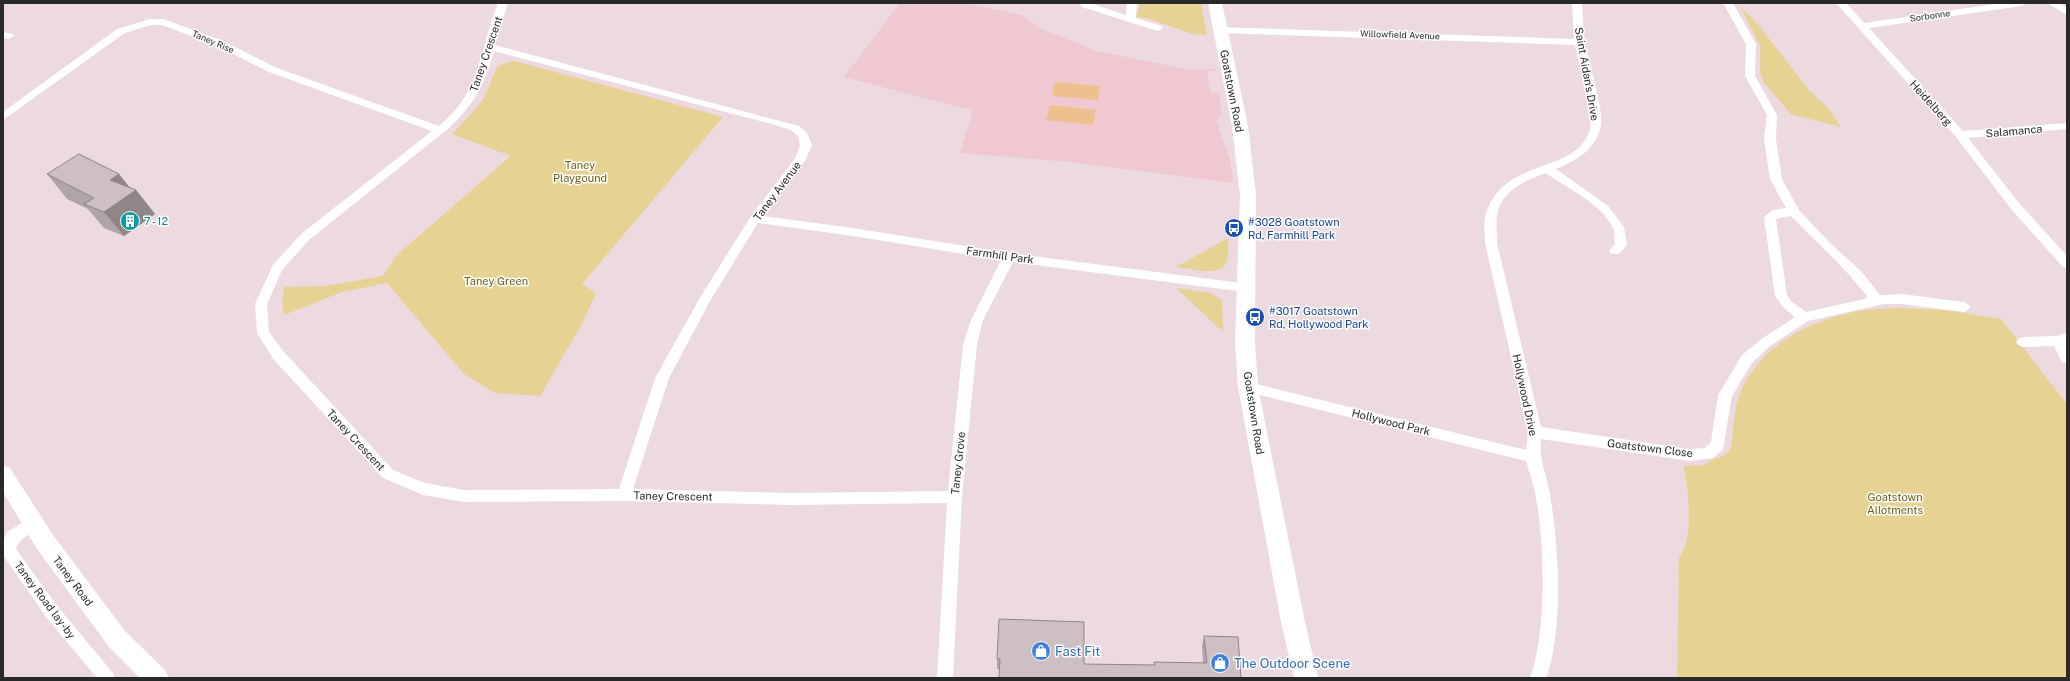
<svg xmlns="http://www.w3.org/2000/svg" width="2070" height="681" font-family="'Public Sans',sans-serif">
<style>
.education{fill:#efc8d1}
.green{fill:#e6d293}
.pitch{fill:#eec08e}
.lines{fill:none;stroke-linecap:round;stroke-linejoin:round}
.street{fill:#fff;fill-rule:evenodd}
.secondary{fill:#fff;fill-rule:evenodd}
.wall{fill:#b1a4a8}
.shaded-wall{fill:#908688}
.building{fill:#cebfc3;stroke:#908688}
.labels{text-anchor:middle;stroke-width:3;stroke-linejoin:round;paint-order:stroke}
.far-street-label{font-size:9px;fill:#292929;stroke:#fff}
.street-label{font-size:11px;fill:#292929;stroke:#fff}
.park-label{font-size:11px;fill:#696016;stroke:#fff}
.culture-label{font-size:11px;fill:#0d838f;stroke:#fff;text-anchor:start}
.transit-label{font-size:11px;fill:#164399;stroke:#fff;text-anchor:start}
.near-shop-label{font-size:13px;fill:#366cbe;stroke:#fff;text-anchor:start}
</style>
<rect width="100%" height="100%" fill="#ecdae0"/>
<path class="education" d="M900 3H964L1022 15 1039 28 1097 51 1190 70 1216 69 1213 71H1207L1210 92 1219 94 1222 115 1216 120 1230 160 1233 183 1070 162 960 153 972 114 971 110 844 77Z"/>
<g class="green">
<path d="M1141 3H1201L1207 35 1193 34 1146 18H1137L1136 16Z"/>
<path d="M1740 6 1760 27 1808 89 1828 108 1841 127 1790 114 1789 112 1764 83 1760 72V46Z"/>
<path d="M514 61 723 117 582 284 596 293 582 324 540 396 495 393 464 374 387 283 342 292 284 315 282 303 284 287 325 286 383 276 397 255 511 156 452 134 472 113 484 98 497 67 505 63Z"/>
<path d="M1228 238C1228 245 1229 253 1227 260 1223 279 1190 268 1176 267Z"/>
<path d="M1176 288 1211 293 1222 300 1223 332Z"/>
<path d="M1900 308 1946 310 2001 319 2067 404V678H1677L1679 558C1681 554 1684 549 1686 544 1691 526 1689 484 1683 466L1705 465C1712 456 1726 460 1731 447 1733 442 1732 434 1733 429 1734 418 1736 403 1740 393 1758 350 1802 324 1846 314 1863 309 1882 309 1900 308Z"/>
</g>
<g class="pitch">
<path d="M1055 82 1100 86 1098 100 1052 96Z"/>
<path d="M1050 105 1096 110 1093 125 1046 120Z"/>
</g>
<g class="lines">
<g class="street">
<path d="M498 3H508L495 45 799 126 807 133 812 145 805 161 763 216 853 228 1009 253 1249 284 1251 287 1249 290 1245 292 1013 262 983 320 977 345 962 497 953 678H937L947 503 792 505 624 501 464 502 423 495 383 478 274 360 257 333 255 304 273 265 301 234 432 131 269 72 213 44 162 25H151L125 33 3 120V112L117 29 150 19H163L221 40 277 68 439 126C482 91 479 50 498 3ZM494 51 775 125 791 130 798 136 800 145 796 157 751 216 701 296 655 378 619 489 464 490 425 483 393 470 284 352 269 332 267 304 282 270 309 240 449 128C474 104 485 85 494 51ZM758 223 853 236 1001 260 971 320 963 345 948 491 792 493 633 489 669 378 710 301Z"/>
<path d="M1077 3H1090L1126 15 1127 3H1137L1136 18 1162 26 1163 28 1158 31 1154 30 1085 8Z"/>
<path d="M1572 3H1582C1583 16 1583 30 1585 43 1588 62 1606 112 1600 130 1593 151 1576 161 1556 169L1608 206 1624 227 1627 245 1619 254H1611L1609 251 1615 244C1614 239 1615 233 1613 228 1601 203 1568 189 1546 173 1526 180 1501 191 1497 215 1496 224 1497 234 1497 243L1541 427 1690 449 1705 448 1711 442 1718 395 1742 355 1760 340 1795 317 1784 308 1775 296 1764 217 1773 210 1786 208 1770 179 1764 139 1767 115 1745 76 1746 44 1723 3H1733L1756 44 1755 76 1777 115 1776 139 1782 179 1799 210 1832 245 1861 271 1880 295 1902 294 1964 302 1968 304 1970 307 1968 310 1964 312 1902 304H1884L1808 321 1770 346 1752 363 1732 396 1723 449 1713 458 1690 461 1541 439C1539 463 1547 473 1550 495 1559 547 1564 629 1546 678H1530C1547 632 1545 542 1535 493 1533 482 1529 472 1526 461L1248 392 1243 391 1241 387 1243 383 1248 382 1526 450 1528 432 1485 243C1485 234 1483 221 1486 213 1505 156 1577 175 1590 129 1594 111 1579 64 1575 45L1220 33 1215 30 1220 27 1574 39ZM1791 216C1817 243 1846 268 1868 298L1806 312 1792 302 1787 295 1776 219Z"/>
<path d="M1836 3H1846L1864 23 2002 3H2027L2022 6 1869 28 1963 131 2067 123V129L1968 138 2019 203 2067 256V268L2063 267 2011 209 1956 137Z"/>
<path d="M2047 3H2059L2067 8V15Z"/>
<path d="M3 32 13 34 14 36 9 39 3 38Z"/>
<path d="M2065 333 2067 334V363L2062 362 2054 346 2023 347 2018 345 2016 342 2018 339 2023 337 2057 336Z"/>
<path d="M32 517 37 519 39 523C34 535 20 536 16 549L58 607 113 673 115 678H97L46 617 3 555V542L7 532Z"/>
</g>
<g class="secondary">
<path d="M1208 3H1222L1248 126 1256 195 1255 341 1258 387 1305 622 1318 678H1294L1281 622 1238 387 1235 341 1240 195 1232 126Z"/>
<path d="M3 465 10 468 53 535 125 631 165 670 169 678H140L109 647 37 549 3 492Z"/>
</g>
</g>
<g class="wall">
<path d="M47 174H119L130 188 136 190 155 214 124 236 104 228 88 209 67 199Z"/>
<path d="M1204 636 1241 678 997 669V659L1084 664 1154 665V662L1203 663 1202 646Z"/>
</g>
<path class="shaded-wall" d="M119 174 133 192 136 190 155 214 124 236 104 212 110 180Z"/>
<g class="building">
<path d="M79 154 119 174 110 180 136 190 104 212 84 204 94 198 47 174Z"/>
<path d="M999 619 1084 622V664L1155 665 1154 662 1207 663 1204 636 1238 637 1241 678H999L1000 659H997Z"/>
</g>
<defs>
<g id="building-disc" transform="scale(1)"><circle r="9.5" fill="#0f9aa8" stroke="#fff"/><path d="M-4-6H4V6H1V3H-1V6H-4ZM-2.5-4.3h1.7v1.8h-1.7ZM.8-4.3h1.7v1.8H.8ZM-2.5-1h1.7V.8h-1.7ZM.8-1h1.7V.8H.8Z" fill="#fff"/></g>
<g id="bus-disc" transform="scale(1)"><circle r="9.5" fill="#1a4fb4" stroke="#fff"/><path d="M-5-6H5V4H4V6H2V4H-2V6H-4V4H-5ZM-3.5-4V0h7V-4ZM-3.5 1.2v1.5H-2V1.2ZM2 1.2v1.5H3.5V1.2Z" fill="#fff"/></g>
<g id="shop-disc" transform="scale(1)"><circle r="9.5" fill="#3f7fe0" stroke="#fff"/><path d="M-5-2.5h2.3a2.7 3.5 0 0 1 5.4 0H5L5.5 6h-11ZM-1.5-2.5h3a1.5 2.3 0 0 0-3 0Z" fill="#fff"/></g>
</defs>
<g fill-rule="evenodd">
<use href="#building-disc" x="130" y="221"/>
<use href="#bus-disc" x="1234" y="228"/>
<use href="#bus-disc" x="1255" y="317"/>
<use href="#shop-disc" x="1041" y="651"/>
<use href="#shop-disc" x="1220" y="663"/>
</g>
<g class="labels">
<g class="far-street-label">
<text transform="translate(1930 16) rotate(-8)" y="3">Sorbonne</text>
<text transform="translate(1400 35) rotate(2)" y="3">Willowfield Avenue</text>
<text transform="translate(213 42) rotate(23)" y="3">Taney Rise</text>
</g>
<g class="street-label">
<text transform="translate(486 54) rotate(-71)" y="4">Taney Crescent</text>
<text transform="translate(1587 74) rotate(80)" y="4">Saint Aidan's Drive</text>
<text transform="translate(1232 91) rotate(79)" y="4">Goatstown Road</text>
<text transform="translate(1931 103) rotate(48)" y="4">Heidelberg</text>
<text transform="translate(2014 131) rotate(-5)" y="4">Salamanca</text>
<text transform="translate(777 191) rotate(-53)" y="4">Taney Avenue</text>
<text transform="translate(1000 255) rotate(8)" y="4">Farmhill Park</text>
<text transform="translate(1525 395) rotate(78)" y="4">Hollywood Drive</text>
<text transform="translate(1254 413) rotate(81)" y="4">Goatstown Road</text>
<text transform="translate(1391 422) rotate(14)" y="4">Hollywood Park</text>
<text transform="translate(356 440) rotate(47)" y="4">Taney Crescent</text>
<text transform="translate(1650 448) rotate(7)" y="4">Goatstown Close</text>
<text transform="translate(958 463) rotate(-84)" y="4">Taney Grove</text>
<text transform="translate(673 496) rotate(1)" y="4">Taney Crescent</text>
<text transform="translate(73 581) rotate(53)" y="4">Taney Road</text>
<text transform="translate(45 600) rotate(53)" y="4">Taney Road lay-by</text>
</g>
<g class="park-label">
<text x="580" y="169">Taney<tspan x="580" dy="13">Playgound</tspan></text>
<text x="496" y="285">Taney Green</text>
<text x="1895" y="501">Goatstown<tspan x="1895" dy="13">Allotments</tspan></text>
</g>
<g class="culture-label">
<text x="144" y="225">7 - 12</text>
</g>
<g class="transit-label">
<text x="1248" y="226">#3028 Goatstown<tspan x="1248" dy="13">Rd, Farmhill Park</tspan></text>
<text x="1269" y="315">#3017 Goatstown<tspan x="1269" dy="13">Rd, Hollywood Park</tspan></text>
</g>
<g class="near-shop-label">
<text x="1055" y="656">Fast Fit</text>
<text x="1234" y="668">The Outdoor Scene</text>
</g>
</g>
<rect width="2070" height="681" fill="none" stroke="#292929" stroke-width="8"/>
</svg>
